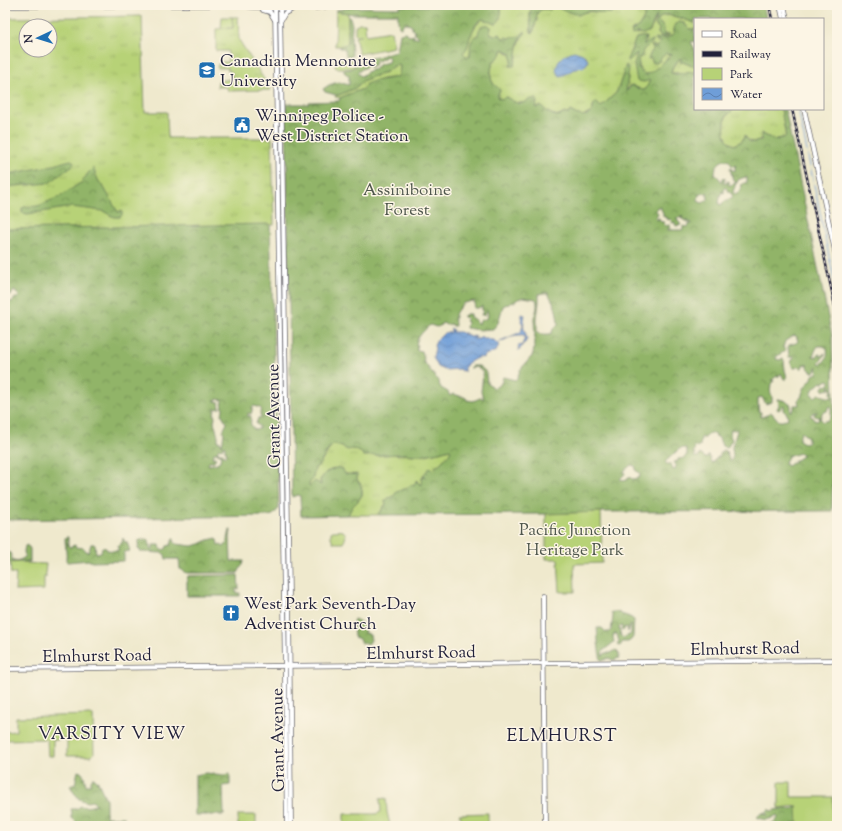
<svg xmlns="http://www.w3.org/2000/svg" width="842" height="831" font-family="'Sorts Mill Goudy',serif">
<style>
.grass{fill:url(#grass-tufts);stroke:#6c7a59;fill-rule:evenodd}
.forest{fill:url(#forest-crowns);stroke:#5a6b52;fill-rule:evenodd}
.green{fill:#b7d277;stroke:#6c7a59}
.water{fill:url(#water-waves);stroke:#48608a}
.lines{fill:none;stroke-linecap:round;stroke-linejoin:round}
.stream{stroke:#6f9ed8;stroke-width:1}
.secondary-casing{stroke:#6a686e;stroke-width:5.5}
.secondary{stroke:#fff;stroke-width:4}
.rail-casing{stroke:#22223b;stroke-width:2.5}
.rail{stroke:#fcf5e5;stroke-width:1;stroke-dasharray:3;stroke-linecap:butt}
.labels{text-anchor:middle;stroke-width:3;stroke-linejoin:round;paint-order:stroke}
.poi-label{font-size:17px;fill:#22223b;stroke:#fcf5e5;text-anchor:start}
.park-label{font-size:17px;fill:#4f574d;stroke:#fcf5e5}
.street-label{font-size:17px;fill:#22223b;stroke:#fcf5e5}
.neighbourhood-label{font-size:18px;letter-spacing:1px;fill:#22223b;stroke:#fcf5e5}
</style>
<defs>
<pattern id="grass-tufts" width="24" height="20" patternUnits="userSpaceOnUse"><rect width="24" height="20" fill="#b7d277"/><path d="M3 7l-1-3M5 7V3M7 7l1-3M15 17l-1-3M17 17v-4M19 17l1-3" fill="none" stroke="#9db468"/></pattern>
<pattern id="forest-crowns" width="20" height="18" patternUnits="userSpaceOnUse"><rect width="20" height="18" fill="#91b468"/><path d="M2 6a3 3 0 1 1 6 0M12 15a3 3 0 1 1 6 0" fill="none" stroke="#769257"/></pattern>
<pattern id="water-waves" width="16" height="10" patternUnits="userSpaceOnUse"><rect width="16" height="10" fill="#6f9ed8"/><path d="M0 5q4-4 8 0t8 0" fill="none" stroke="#5b80b0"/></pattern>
</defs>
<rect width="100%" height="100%" fill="#fcf5e5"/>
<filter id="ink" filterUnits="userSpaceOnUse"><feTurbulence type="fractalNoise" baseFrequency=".025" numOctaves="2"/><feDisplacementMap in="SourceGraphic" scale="8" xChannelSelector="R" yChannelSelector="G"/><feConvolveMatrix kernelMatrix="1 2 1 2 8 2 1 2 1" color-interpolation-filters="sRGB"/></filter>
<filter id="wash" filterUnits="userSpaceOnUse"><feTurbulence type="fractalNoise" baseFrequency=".012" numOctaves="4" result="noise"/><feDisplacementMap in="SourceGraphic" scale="16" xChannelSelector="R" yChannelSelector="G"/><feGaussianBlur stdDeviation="0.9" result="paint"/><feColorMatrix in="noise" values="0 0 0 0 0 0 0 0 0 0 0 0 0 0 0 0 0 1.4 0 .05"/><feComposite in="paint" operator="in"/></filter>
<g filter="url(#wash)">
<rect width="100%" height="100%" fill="#efe9cd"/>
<g class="grass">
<path d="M501 6H531L530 15 531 32 534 29 535 23 537 20C534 11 543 7 550 10V6H557L560 9 578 15C592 8 595 14 609 13 613 13 615 12 618 11 622 10 627 10 631 11 637 11 641 10 645 15 642 22 640 27 633 29L634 34 650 31 656 16H657L655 24 659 29 658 33 660 36H666L669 34 664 35C664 29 662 25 658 21 659 18 661 15 665 15 669 14 690 21 695 23V29H689L687 26 679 22C674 24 674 29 674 34 669 39 663 37 656 39V41H660V43H659L658 47H655L653 45 652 47V51L649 59 652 58V62L655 63 661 58 666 53 668 54 671 53 672 55 669 58 666 59C663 66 653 74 644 74L640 69 638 60 644 48 648 45H643L646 39 645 37 636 38 627 60 629 61 636 54 638 50 637 81 651 79 648 85 645 90C641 91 635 86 631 85L625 92 628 79 626 65 619 86 616 93 601 107 593 106 592 111C586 117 577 117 571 111L568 114 564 113 559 116C556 115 551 114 549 113 544 111 542 108 536 109V108L537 102 515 103 506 97 501 99 497 97V96L500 90 493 83 491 79V69L493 63 496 59 501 55 503 49 508 53H511L512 58V63L514 66 517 57V50L523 33 519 37H512L508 39 502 38 500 34 496 36 490 33 491 27 478 36 470 52V57L466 56 463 53C467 42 472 26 483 19L485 20 501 14ZM586 56 588 62 583 68 580 67 577 69H574L572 70 557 69 559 62 561 58Z"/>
<path d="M336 11 348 13V41L347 44 341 46H335Z"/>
<path d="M142 16 145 112H167L168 138H272L274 225 5 230V18ZM26 26H50V50H26Z"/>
<path d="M232 17H238L239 40 271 90 228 91 227 87H217L218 81 231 79V71H228V68H218L217 66 220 62H228V51H216V29L233 28Z"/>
<path d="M681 58V62C686 62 690 67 695 65V72L671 73C671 67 677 64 679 59Z"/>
<path d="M398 65 400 66 399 75 398 77 382 79 363 89 346 95 340 98 335 97 336 95H339L355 88 364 80H366L370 77 376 76 378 74 386 72 390 68Z"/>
<path d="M733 109H781L786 137 774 140 761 133C762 145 752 143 746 138L745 136 742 141 735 145C722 141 724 127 726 116L731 112Z"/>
<path d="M332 445 340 446 346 449H356L363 453V456L400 454 416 455H424L439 452 450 449 451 450C450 452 449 454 448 456 443 462 439 462 436 471L431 470C427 474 422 479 422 485H421L418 483 417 480 415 484 411 485 403 490 398 492 394 496 385 501 386 505 383 507 381 512 379 513 380 515H348L351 507 358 501 362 495V490L360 483H359L356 477 357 475 345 474 342 468 339 469V467L326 472 320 480 321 485 315 481 310 486 309 485 310 482 313 478 315 468 320 464Z"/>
<path d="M333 531C335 531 341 530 343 531 348 534 345 540 343 543H334L333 542 331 537V532Z"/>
</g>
<g class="forest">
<path d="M400 6H501C501 12 502 26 492 23 489 22 486 20 483 19L478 22 475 26 470 37 469 42 467 48 463 53 466 56 470 57C471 48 468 47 474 37L478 36C478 30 481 24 488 25L491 27 490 33 497 36 500 34 502 38 507 37V38L508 39 512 37H519L525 31V34C516 40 519 50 516 59 516 61 515 63 514 66H510L512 61 511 53 503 49 502 51 501 55C499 57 496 59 494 61 491 66 489 78 493 83 495 86 498 87 500 90L497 96V97L501 99 506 97C515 102 520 107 530 99H537L536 108 541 106C546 110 551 116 558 116 563 115 562 113 568 114L570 111C575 115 588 119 592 111 593 109 593 106 594 104L596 102 601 107 616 93 619 86 626 65 629 69 626 92 632 85 642 90H645C648 86 648 83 650 80L644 82 637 81 634 65 637 53 628 62 627 60 636 38 641 37H646L644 45 649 41H654C649 46 641 48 642 57H639C637 63 639 71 644 74H648L658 67 659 68 661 64 665 61 666 59 669 58 672 55 671 53 669 55 666 53 660 59V61H658L657 63 652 62 651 58 648 59 651 52 652 51V45L655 47H657V46L660 43V41H656V39C663 37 669 39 674 34 674 28 674 25 679 22L685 23V25L687 26 689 29H695V30L694 31 695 32V42L692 41 691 42 695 49V65L692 66 683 62 680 63 681 60 680 58 672 68 671 73 676 74 695 72V109H733L731 112 726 116C724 127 722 141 735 145L736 144 742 141 745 135 746 138C750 143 755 143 761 140L762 135 761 133 774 140 786 137 781 109H785L832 336 835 426 834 432 832 511 601 512 546 514 380 515 378 513 381 512 383 507 386 505 385 501 388 499 389 497 390 498 394 496 397 491 398 492 402 489 403 490 411 485 415 484 416 480 418 483 422 485 421 479 424 476 425 478V476H424V474L430 467 431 468V470L434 469 436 471 435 467 439 465 443 460 447 457 451 450 450 449 439 452 424 455H416L400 454 363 456 362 453C357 452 356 447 348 450L340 446 332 445 326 453 320 464 315 468 313 478 310 482 309 485 310 486 315 481 321 485 320 480 326 472 339 467V469L342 468 345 474C349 474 353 475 357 474 357 478 357 481 360 483L362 490V495L358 501 352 507 348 515 301 516 300 496 297 495 295 496 292 497 286 104H309V102L339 101 340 98 346 95 363 89 365 87 366 84 374 81 398 77 399 75 400 66 398 65C392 66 390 69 386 72 382 74 383 72 379 74 374 76 369 79 364 80L355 88 339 95H336L325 92 323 89 329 85 338 82 349 85V76L344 72V70L351 69 354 67V59L358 62C363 58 371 58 377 57 384 55 389 52 397 51L400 33 405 32 410 36 414 35V36L412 38 419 37 415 34 414 30 412 29V26L408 24V23H404L401 28 399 27 398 21V14H353L336 11V10L354 7 400 8ZM387 56 389 58 388 62 378 65 374 70H370L361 76 357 73 362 69 366 67 367 65 369 67 374 65 376 60 378 61ZM724 160C729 160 730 161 732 166L736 165 735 167V171L732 170 731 168H730L733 181 737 183 738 180 742 178 747 177V182L742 184 740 191 735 194 733 192 736 183 730 185 728 184 730 182 727 181V183L724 184 725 178 724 177 723 178 722 182 721 181 720 179 715 174C715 168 717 163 724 160ZM725 187 733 196C730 200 724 200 721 205L719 204 720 196 722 191 723 193H724V188ZM707 192 708 193 707 197 709 198 703 203 700 202 698 200 699 194 701 195 702 193 706 194ZM657 207H661V209L663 213V216H664L665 218 667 217 668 220 671 219 672 223 675 222V224L676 226 681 225 676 218H679L681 215 680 218 681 219 683 216 682 219 687 222 688 219V223L691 222 692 224H689V226L686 227 683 226V230H667L668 228 670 229H671L669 225 665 226 664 224V222H661L659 218H658L657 221C654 219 657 216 658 213L656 211ZM543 293H548C555 304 557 311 558 324L553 329 552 333C549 335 541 334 537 333V318L539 302V294ZM523 297 536 299C538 304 537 311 534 317L535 344 533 353 532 356 520 370 517 379 515 380 503 377C502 383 500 386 493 388L492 386 487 383C487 379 486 375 486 372L479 366H471L469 368 477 367 483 372V374L481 392 484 398H480L473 401 467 400 466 398 462 396 460 397V396L453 394 450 396 448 392 441 388 437 379 424 362H422L424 359 422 351 416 350 418 345H416C417 336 424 331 430 325 435 326 435 328 440 326L441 324 443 323 446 325 451 324 453 326H455C454 312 455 314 462 304L466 302 468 303 469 301 475 302 474 308H478L482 306V310L483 311 481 315H485V313L487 311 488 315 487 318 480 321 479 324 476 323V320L470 317V314H466L465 316 464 315V317L467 318 465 321 467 322 466 328 478 330 493 329 498 323 503 306 507 304 508 305 511 302 513 303 518 299ZM795 335 796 336 798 341 796 343 790 345V344L788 347 789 357H794V359L791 361 792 366 794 368H796L798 366 800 367 801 369 802 368 803 365 807 364V367L810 370 812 371V372H814L817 367 818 370 817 373 813 375C812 381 808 382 805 387 803 390 802 394 801 398H800L798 400 799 405H794V409L791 412V405L788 403 786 401 779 399H778L779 405 777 409 779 410 780 409 782 406 784 405V410L787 414 788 418 783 421H779L772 413 770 412 767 415 761 417 760 416 761 414V412H759L758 405V398L762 397 765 403 766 404 772 402V396C769 390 770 387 774 381L772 380 778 375V377L781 373 784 379H786L787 378 785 370 784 360 783 359 780 360 776 359V357L786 350 783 348 785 341ZM818 346H823L827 348C828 355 827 361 820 364L819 363 824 356 825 353 820 357V354L817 355V357L813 356 816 349ZM828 380 830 381V383L827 386 825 385 823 388V390L824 391 826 389 827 390 830 389 829 386H831V390H833V391L831 392 832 398C828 397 822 396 819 394L815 397 811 394 814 388 821 382 823 383ZM830 405 831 407V417L827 421H824L823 422 821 419 820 418 818 420 815 421 813 417 810 416 813 412H817V413H814V415L816 417 817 416 818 418 821 417 822 413 827 411 828 408ZM731 429 734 430 736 429 737 431 732 447 733 457 730 462 726 451 722 450 719 457 716 458 712 463 711 462 709 455 707 458H705L700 454 699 457H694L695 455V453H693L695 447 697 448 700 446 701 438 702 437 704 439 709 433H711L719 438 722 446 727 448 732 440 730 435ZM801 432 808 437V442L804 443 799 440ZM685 448H686C689 455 685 459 678 459V461L674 462V463L676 465V467L675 469 673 470 671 464H667L665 462 679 449ZM800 453 802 454V456L787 466 785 465V462L789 455H794ZM631 465 635 466 636 467 635 470 640 473V475L639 478 632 479 630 477 625 481 620 479 625 474 624 471Z"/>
<path d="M531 6H550V10C541 6 535 12 537 21 534 24 535 29 533 33L531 32 530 15Z"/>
<path d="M557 6H764L766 19H695V23L671 15H664L659 18 658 21C662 25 665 29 664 35L670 34C667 37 663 36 660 36L658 33 659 29 655 24 657 16H656L650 31 643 34 638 33 632 35 631 31C640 25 640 27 645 15 641 9 629 10 621 10 617 11 613 13 609 13 603 14 599 12 593 11 588 10 583 13 578 15L560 9Z"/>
<path d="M348 16 350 17 352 25 351 39 352 55 351 57C345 58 346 53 344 48H340V46L347 44 348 41Z"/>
<path d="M71 160 74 162 73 165 49 183 5 187V171L8 174 55 165 63 162Z"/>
<path d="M93 168 99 182 102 184 116 209 119 212 121 211 122 212V215L120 217H114L103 211 72 207 28 214 22 213V208L25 207 38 206 61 196 82 182 89 172Z"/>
<path d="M270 224 279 509 276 511V512L273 515 268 516 5 520V304L13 301 15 298H18L19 297 18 294 16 293 15 291H14L11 295 8 294H5V229ZM218 399 222 400 223 409 222 415 227 423 223 431 224 433 222 446 221 442H218V436L214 422 215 417 214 415 215 409 220 408 219 402 214 401ZM254 406 260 408 262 410 260 413 261 418H258L256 424 259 426V429L255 430C249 424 251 423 251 416H249L248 417V413L251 414 252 411V407ZM224 445 225 446V451H227L225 456 223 455V453H219L218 451 217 453V454H221L220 461 215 464 208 465 209 462H213L216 458 215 457 213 458H212L213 456 214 453H216L219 448 222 449Z"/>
<path d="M230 530H231L230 538 231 561H244V562L238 573H187L180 569 179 559H166L165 555 163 553 141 552 140 550 138 549 139 540H149L150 549H153V545H160L161 550 166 549 167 546 171 545 173 538 174 539 175 543 177 544 192 546 200 544 208 540 217 538 218 545 221 544 223 547H224L227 543Z"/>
<path d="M66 537H68V545L70 547H71L74 545 76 546V547L84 548 86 552 89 551 91 544H94L95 545 96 553 101 552 102 547 106 548 107 550 118 551V545L122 543 123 538 125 542H127L130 551 124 552V561L92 562 88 560 68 562H67L66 560C67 553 65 545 65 538Z"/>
<path d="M26 545 29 547 30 549V562L20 561 5 563V549L11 554 12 559C16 562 21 560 25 557L24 551 25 546Z"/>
<path d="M238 575 239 589H236V593H240V596H187V579L188 576Z"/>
<path d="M613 612H618C623 616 629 615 634 620L633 637 631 640 628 642H622L621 645 619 646 617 645 619 642 617 634H614L613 637 614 642 603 651 602 653 603 656 605 653H611L616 650 619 654V658L613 660 608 658 604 660H601C598 650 598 639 597 628H602L606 632H609L611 630 613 617 611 613ZM621 625 622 627 621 630 623 631 625 629 623 628 627 627 628 632 630 625H631V634L623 638 621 636 619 627Z"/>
<path d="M354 619C358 620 363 624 365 628L364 633H367L370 635 371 640 368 645 362 643 360 639 354 637 353 622Z"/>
<path d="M78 771 81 772 84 776 86 785H90L92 778H94L97 782 98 781V782L106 799V817H124V826H76V822L71 817 72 813 71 809H77L80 806C84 807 93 807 96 804L92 801 87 802 79 799C78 797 77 796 75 794 73 792 72 788 70 786L75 784Z"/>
<path d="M206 773 224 775 230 774V785L223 786 224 815H195V775Z"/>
<path d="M797 807H811L814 809 834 811V826H768L777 820 778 818 777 815C770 820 765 821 757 817L760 814 765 812H766L765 815H767V811L769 809 770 811 780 809H791Z"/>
</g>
<g class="green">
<path d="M222 17H232L233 28H221Z"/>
<path d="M359 23H365L366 35 391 31 394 47 359 54 355 37 362 35H355V26Z"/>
<path d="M336 59H353L354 60V66L352 68H336L335 66 334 61Z"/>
<path d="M601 512 602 563 574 564 575 592H560L558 559H546V514Z"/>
<path d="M21 562 22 563 46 564 45 574 47 577H44V590L15 591 16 574H11L10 563Z"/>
<path d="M93 715 94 753 92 756H67V739H59L58 740H53V756H48L47 740 46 739 5 740V732L16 731V717Z"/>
<path d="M779 782H791V797H833V826H798L797 806 779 808Z"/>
<path d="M386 798 387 812 390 825 388 826H344V814H376L381 812 380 799Z"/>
<path d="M488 813V826H465L459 814Z"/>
<rect x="238" y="815" width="18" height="11"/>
</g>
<g class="water">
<path d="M574 51C580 53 587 54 588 62L583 68 580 67 577 69H574L564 75 560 76 556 71C558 59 562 55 574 51Z"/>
<path d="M522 314 525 315C524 321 522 328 526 334V337L527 338V340H525L526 342 523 344 519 351 518 346 522 345 525 337 524 335C516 334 508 338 501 342L500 341 521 332 523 324 521 321 522 317Z"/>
<path d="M450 329H453L452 332H460L464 334 465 332V335L468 334 467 335 471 336V338L473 336 476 337 473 338V339H479L481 336 482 338H487L490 340H494L497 343 499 342 498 348 496 351 489 354H487L484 357V358C477 356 471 361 466 365V366L464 367V372L463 370 461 371 460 369 445 370 438 367 433 357 435 348 434 346C436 339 441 337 445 332L446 333 451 332V330Z"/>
</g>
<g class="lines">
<path class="stream" d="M799 113 837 294"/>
</g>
</g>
<g filter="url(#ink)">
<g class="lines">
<g class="secondary-casing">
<g id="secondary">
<path d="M238 5C261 9 284 9 307 8 316 8 325 7 333 5"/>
<path d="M275 5 284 599 287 826"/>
<path d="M280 5 289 599 291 826"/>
<path d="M332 5H342"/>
<path d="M780 5 783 19"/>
<path d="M784 5 787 19"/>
<path d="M5 6 213 5"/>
<path d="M263 10 270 12 275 20"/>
<path d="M281 20 285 13 291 10"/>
<path d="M804 109 837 260"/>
<path d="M543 596 545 826"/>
<path d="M5 669 837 660"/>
</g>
</g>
<use href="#secondary" class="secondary"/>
<g class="rail-casing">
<g id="rail">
<path d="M769 5 772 19"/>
<path d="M792 109 837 315"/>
</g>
</g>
<use href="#rail" class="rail"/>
</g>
</g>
<defs>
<g id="university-square" transform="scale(0.9)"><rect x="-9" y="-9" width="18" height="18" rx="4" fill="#1f6fb2" stroke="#fcf5e5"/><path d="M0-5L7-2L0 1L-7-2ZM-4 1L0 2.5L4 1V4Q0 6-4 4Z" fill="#fff"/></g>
<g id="civic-square" transform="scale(0.9)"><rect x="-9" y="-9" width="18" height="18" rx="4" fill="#1f6fb2" stroke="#fcf5e5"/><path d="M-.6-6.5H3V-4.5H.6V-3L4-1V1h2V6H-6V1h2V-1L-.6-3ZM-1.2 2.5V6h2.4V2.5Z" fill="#fff"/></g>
<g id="church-square" transform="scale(0.9)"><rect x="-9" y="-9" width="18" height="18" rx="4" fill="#1f6fb2" stroke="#fcf5e5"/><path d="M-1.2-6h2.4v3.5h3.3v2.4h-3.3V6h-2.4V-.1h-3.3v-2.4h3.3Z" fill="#fff"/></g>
</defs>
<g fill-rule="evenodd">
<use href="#university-square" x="207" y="70"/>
<use href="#civic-square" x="242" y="125"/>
<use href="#church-square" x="231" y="613"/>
</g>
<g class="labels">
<g class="poi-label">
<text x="220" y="66">Canadian Mennonite<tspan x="220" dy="20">University</tspan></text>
<text x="255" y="121">Winnipeg Police -<tspan x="255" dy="20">West District Station</tspan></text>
<text x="244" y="609">West Park Seventh-Day<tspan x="244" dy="20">Adventist Church</tspan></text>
</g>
<g class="park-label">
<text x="407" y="195">Assiniboine<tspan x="407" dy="20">Forest</tspan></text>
<text x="575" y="535">Pacific Junction<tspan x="575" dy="20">Heritage Park</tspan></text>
</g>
<g class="street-label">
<text transform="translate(273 416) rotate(-91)" y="6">Grant Avenue</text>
<text transform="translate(745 648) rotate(-1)" y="6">Elmhurst Road</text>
<text transform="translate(421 652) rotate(-1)" y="6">Elmhurst Road</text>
<text transform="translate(97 655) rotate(-1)" y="6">Elmhurst Road</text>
<text transform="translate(277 740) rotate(-91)" y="6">Grant Avenue</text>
</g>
<g class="neighbourhood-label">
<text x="112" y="739">VARSITY VIEW</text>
<text x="562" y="741">ELMHURST</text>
</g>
</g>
<rect width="842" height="831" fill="none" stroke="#fcf5e5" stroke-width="20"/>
<rect x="694" y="18" width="130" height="92" fill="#fcf5e5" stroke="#a5a1a1"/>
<rect x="702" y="31" width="20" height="6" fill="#ffffff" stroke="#a5a1a1"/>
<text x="730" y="38" font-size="12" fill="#22223b">Road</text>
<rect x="702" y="51" width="20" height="6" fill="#22223b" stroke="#a5a1a1"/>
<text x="730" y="58" font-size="12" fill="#22223b">Railway</text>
<rect x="702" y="68" width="20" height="12" fill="#b7d277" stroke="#a5a1a1"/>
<text x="730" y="78" font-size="12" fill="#22223b">Park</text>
<rect x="702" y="88" width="20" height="12" fill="url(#water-waves)" stroke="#a5a1a1"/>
<text x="730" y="98" font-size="12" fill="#22223b">Water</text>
<g transform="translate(38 38) rotate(266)"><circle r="19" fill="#fcf5e5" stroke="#a5a1a1"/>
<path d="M0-3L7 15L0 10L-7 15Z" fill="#1f6fb2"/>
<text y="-6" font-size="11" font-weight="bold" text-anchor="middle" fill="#22223b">N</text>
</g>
</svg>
